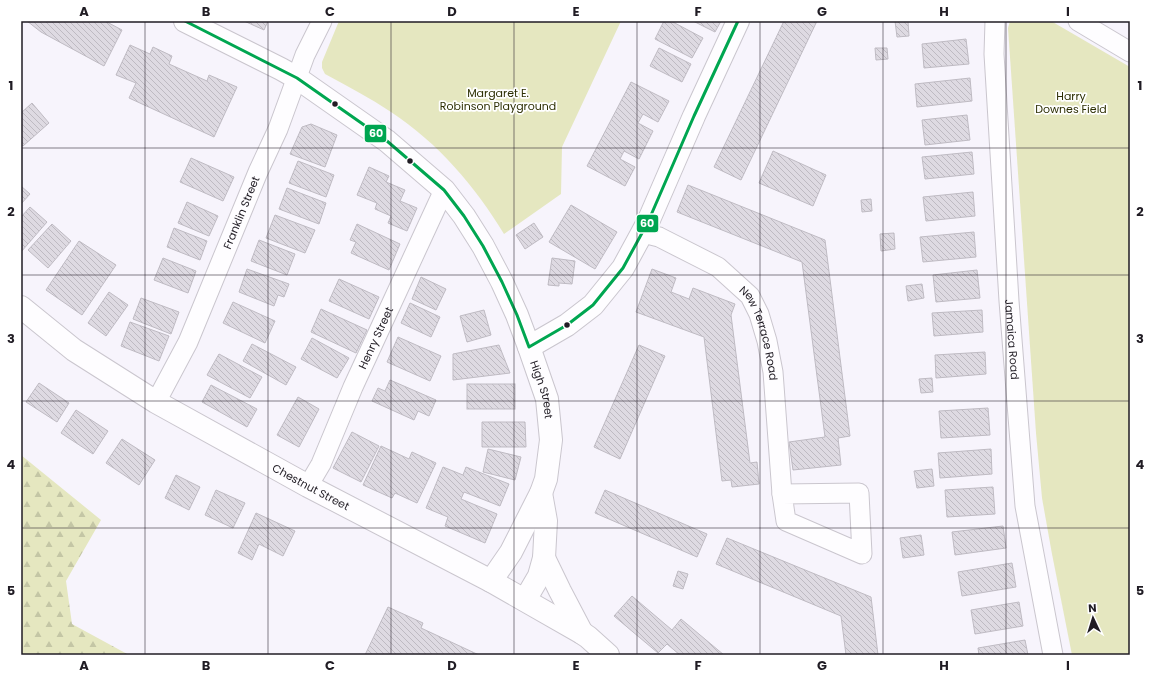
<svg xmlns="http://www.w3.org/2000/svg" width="1151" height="676" font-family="Poppins,sans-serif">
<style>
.forest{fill:url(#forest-firs)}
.park{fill:#e5e7c0}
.building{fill:url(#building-back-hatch);stroke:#bfbbc3}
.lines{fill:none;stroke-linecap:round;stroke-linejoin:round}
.minor-casing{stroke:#cac6ce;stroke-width:21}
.tertiary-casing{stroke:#cac6ce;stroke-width:24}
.secondary-casing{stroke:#cac6ce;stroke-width:24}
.minor{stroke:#fefdff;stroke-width:19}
.tertiary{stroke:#fefdff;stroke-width:22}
.secondary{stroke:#fefdff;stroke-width:22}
.bus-1-casing{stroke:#fff;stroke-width:6}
.bus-1{stroke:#00a651;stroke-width:3}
.grid{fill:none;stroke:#201c24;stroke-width:1;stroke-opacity:0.55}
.bus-dot{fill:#201c24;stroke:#fff;stroke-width:1.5}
.labels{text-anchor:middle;stroke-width:3.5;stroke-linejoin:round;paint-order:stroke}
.park-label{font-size:11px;fill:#2d2f03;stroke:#fff}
.street-label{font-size:11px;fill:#201c24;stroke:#fff}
.line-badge{stroke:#fff;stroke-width:1.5}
.badge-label{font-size:11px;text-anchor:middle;font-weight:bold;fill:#fff}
.neatline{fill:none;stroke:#201c24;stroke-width:1.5}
.grid-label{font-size:13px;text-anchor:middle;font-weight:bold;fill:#201c24}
</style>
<defs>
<pattern id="forest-firs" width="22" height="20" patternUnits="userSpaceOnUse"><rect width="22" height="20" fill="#e5e7c0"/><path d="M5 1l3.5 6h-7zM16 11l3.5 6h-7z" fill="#c4c6a5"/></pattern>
<pattern id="building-back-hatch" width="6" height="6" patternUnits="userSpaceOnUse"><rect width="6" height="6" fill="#dedae2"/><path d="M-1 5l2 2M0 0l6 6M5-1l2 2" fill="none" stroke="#bebac2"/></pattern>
</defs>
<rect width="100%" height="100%" fill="#f7f4fc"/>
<path class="forest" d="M21 455 101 520 66 581 72 624 129 655H21Z"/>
<g class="park">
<path d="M339 21H621L562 147 561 194 504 234C475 186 438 143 391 112 370 98 347 86 325 74L322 68V62Z"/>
<path d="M1010 21H1051L1130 67V655H1072L1052 554 1042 498 1036 433 1008 28Z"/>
</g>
<g class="building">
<path d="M27 21H105L122 30 104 66 41 32Z"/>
<path d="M244 21H268L264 30Z"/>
<path d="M664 21H671L703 38 692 58 655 39Z"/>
<path d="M693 21H721L715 32Z"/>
<path d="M784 21H817L741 180 714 167Z"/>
<path d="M895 21H908L909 36 897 37Z"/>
<path d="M966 39 969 64 924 68 922 44Z"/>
<path d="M130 45 150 54 153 47 172 56 169 64 207 81 209 75 237 87 214 137 129 98 136 83 116 75Z"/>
<path d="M659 48 691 64 682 82 650 66Z"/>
<path d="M875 48H887L888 59 876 60Z"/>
<path d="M970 78 972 101 917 107 915 84Z"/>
<path d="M631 82 669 101 658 122 643 114 638 123 653 131 639 159 624 151 620 159 635 167 625 186 587 166Z"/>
<path d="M32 103 49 123 23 146 21 144V113Z"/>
<path d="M967 115 970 140 925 145 922 120Z"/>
<path d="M311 124 337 135 325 167 290 154 302 127Z"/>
<path d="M773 151 826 175 813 206 759 183Z"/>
<path d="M972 152 974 174 925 179 922 157Z"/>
<path d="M191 158 234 177 223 201 180 182Z"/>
<path d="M298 161 334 175 326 197 289 183Z"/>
<path d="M369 167 389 176 386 182 405 190 400 201 417 208 407 231 388 223 391 216 375 209 377 203 357 195Z"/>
<path d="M688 185 825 240 850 436 838 438 841 465 793 470 789 442 825 437 802 262 677 212Z"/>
<path d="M21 186 30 194 21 204Z"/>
<path d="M287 188 326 203 319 224 279 209Z"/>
<path d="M973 192 975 216 926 221 923 197Z"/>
<path d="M871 199 872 211 862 212 861 200Z"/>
<path d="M187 202 218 216 209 236 178 223Z"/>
<path d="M571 205 617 232 595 269 549 242Z"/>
<path d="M30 207 47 222 21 252V217Z"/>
<path d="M275 215 315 230 305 253 266 238Z"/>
<path d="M534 223 543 237 525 249 516 235Z"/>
<path d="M52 224 71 241 48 268 28 250Z"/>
<path d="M357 224 400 244 389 270 351 253 356 242 350 240Z"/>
<path d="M174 228 207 241 200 260 167 247Z"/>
<path d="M974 232 976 257 923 262 920 237Z"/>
<path d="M894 233 895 249 881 251 880 234Z"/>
<path d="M259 240 295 254 287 275 251 261Z"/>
<path d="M79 241 116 265 82 315 46 290Z"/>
<path d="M163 258 196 271 188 293 154 280Z"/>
<path d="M552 258 575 261 572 284 559 283V286L548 285Z"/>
<path d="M247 269 289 284 284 297 278 295 274 306 239 292Z"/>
<path d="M652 269 676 278 671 292 689 299 693 288 735 304 731 315 750 463 757 462 759 484 732 487 731 480 722 481 704 337 636 312Z"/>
<path d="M977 270 980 298 936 302 933 275Z"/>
<path d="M421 277 446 289 436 310 412 299Z"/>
<path d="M339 279 379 297 369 319 329 301Z"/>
<path d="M922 284 924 298 908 301 906 286Z"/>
<path d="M109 292 128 305 106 336 88 323Z"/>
<path d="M141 298 179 312 171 334 133 319Z"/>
<path d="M233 302 275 321 265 343 223 323Z"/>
<path d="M410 303 440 317 431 337 401 323Z"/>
<path d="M321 309 367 330 356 353 311 332Z"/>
<path d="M484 310 491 335 467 342 460 316Z"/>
<path d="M982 310 983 332 934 336 932 313Z"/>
<path d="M130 322 169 336 159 361 121 346Z"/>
<path d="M398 337 441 356 430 381 387 362Z"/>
<path d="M312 338 349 358 337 378 301 359Z"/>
<path d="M252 344 296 367 286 385 243 361Z"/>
<path d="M499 345 510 373 453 380V354Z"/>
<path d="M639 345 665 356 620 459 594 447Z"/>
<path d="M985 352 986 374 936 378 935 355Z"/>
<path d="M219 354 262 377 250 398 207 375Z"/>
<path d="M932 378 933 392 921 393 919 379Z"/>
<path d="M390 380 436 400 429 416 418 411 414 420 372 401 378 388 385 391Z"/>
<path d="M39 383 69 403 57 422 26 402Z"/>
<rect x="467" y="384" width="48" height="25"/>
<path d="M211 385 257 409 247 427 202 402Z"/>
<path d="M298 397 319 409 299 447 277 435Z"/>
<path d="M988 408 990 435 941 438 939 411Z"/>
<path d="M76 410 108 431 93 454 61 433Z"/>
<path d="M482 422H525L526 447H482Z"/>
<path d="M352 432 379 446 361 482 333 468Z"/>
<path d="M122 439 155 460 139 485 106 463Z"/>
<path d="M381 446 409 459 412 452 436 463 417 503 395 493 392 498 363 485Z"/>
<path d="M488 449 521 457 515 480 483 472Z"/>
<path d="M991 449 992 474 940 478 938 453Z"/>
<path d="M443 467 463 475 466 467 509 484 500 506 464 492 461 499 497 514 485 543 445 526 448 517 426 508Z"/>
<path d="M932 469 934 486 917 488 914 471Z"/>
<path d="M176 475 200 487 189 510 165 498Z"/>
<path d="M993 487 995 514 947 517 945 490Z"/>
<path d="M216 490 245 503 233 528 205 515Z"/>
<path d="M605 490 707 534 697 557 595 513Z"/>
<path d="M256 513 295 531 283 556 259 544 252 560 238 553Z"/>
<path d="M1003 526 1006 548 955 555 952 532Z"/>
<path d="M921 535 924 555 903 558 900 538Z"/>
<path d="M727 538 871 597 878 655H846L841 616 716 564Z"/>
<path d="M1012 563 1016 587 962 596 958 572Z"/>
<path d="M678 571 688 574 683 589 673 586Z"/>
<path d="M632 596 672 630 681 619 724 655H680L667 644 658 653 614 616Z"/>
<path d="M1019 602 1023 626 975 634 971 610Z"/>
<path d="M388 607 423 623 421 628 479 655H365Z"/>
<path d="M1025 640 1028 655H979L978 648Z"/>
</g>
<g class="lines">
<g class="minor-casing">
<g id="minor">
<path id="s1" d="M995 21 994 54 1009 301 1025 506 1053 655"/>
<path d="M1078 21 1130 52"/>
<path id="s2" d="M643 233 659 237 718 267 750 296 759 314 767 341 773 372 782 494"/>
<path id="s3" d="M156 402 188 342 258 172 278 129 305 55 322 21"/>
<path id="s4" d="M308 486 321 464 353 387 444 190"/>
<path d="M859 493 862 554 786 521 782 494Z"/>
</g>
</g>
<g class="tertiary-casing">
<g id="tertiary">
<path id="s5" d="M21 307 74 350 156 402 308 486 491 581"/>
<path d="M529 347 567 325 593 305 623 268 648 222 694 116 738 21"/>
</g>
</g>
<g class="secondary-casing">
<g id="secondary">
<path id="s6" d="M185 21 281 69 297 78 387 141 444 190 464 216 483 246 502 282 517 315 529 347 547 399 551 440 546 479 541 493 511 552 491 581 582 633 588 637 608 655"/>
<path d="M544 558 560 591 582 633"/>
<path d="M525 600 539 576 544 558 546 521 541 493"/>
</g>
</g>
<use href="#minor" class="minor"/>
<use href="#tertiary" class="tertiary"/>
<use href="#secondary" class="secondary"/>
<g class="bus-1-casing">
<path id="bus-1" d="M185 21 297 78 387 141 444 190 464 216 483 246 502 282 517 315 529 347 567 325 593 305 623 268 648 222 694 116 738 21"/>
</g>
<use href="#bus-1" class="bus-1"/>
</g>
<path class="grid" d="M145 21V655M268 21V655M391 21V655M514 21V655M637 21V655M760 21V655M883 21V655M1006 21V655M21 148H1130M21 275H1130M21 401H1130M21 528H1130"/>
<g class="bus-dot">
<circle cx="335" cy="104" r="3.5"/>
<circle cx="410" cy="161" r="3.5"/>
<circle cx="567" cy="325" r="3.5"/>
</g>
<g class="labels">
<g class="park-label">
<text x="498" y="97">Margaret E.<tspan x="498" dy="13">Robinson Playground</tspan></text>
<text x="1071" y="100">Harry<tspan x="1071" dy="13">Downes Field</tspan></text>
</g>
<g class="street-label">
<text dy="4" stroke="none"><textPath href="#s3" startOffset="208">Franklin Street</textPath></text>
<text dy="4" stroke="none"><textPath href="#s2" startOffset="164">New Terrace Road</textPath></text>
<text dy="4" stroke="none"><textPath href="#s4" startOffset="163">Henry Street</textPath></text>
<text dy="4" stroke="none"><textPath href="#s1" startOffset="319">Jamaica Road</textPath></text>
<text dy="4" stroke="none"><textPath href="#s6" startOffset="535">High Street</textPath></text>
<text dy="4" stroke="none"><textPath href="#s5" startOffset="342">Chestnut Street</textPath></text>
</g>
</g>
<g class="line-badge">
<rect x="364" y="124" width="23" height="19" rx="4" fill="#00a651"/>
<rect x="636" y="214" width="23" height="19" rx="4" fill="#00a651"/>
</g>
<g class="badge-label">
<text x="376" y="137">60</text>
<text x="647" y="227">60</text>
</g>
<rect width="1151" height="676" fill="none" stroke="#ffffff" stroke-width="44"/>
<g transform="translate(1093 618) rotate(356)" stroke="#ffffff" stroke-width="3" paint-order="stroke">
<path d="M0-3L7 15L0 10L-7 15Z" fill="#201c24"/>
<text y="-6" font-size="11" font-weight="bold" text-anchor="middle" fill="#201c24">N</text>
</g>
<rect x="22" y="22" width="1107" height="632" class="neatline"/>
<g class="grid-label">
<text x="84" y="16">A</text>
<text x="206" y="16">B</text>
<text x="330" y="16">C</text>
<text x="452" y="16">D</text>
<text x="576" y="16">E</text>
<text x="698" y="16">F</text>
<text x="822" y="16">G</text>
<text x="944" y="16">H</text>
<text x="1068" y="16">I</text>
<text x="11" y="90">1</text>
<text x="1140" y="90">1</text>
<text x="11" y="216">2</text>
<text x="1140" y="216">2</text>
<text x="11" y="343">3</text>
<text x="1140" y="343">3</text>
<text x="11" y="469">4</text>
<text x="1140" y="469">4</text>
<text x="11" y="595">5</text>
<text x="1140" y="595">5</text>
<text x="84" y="670">A</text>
<text x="206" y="670">B</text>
<text x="330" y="670">C</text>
<text x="452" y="670">D</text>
<text x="576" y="670">E</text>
<text x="698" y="670">F</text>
<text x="822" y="670">G</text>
<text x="944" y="670">H</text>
<text x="1068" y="670">I</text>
</g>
</svg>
